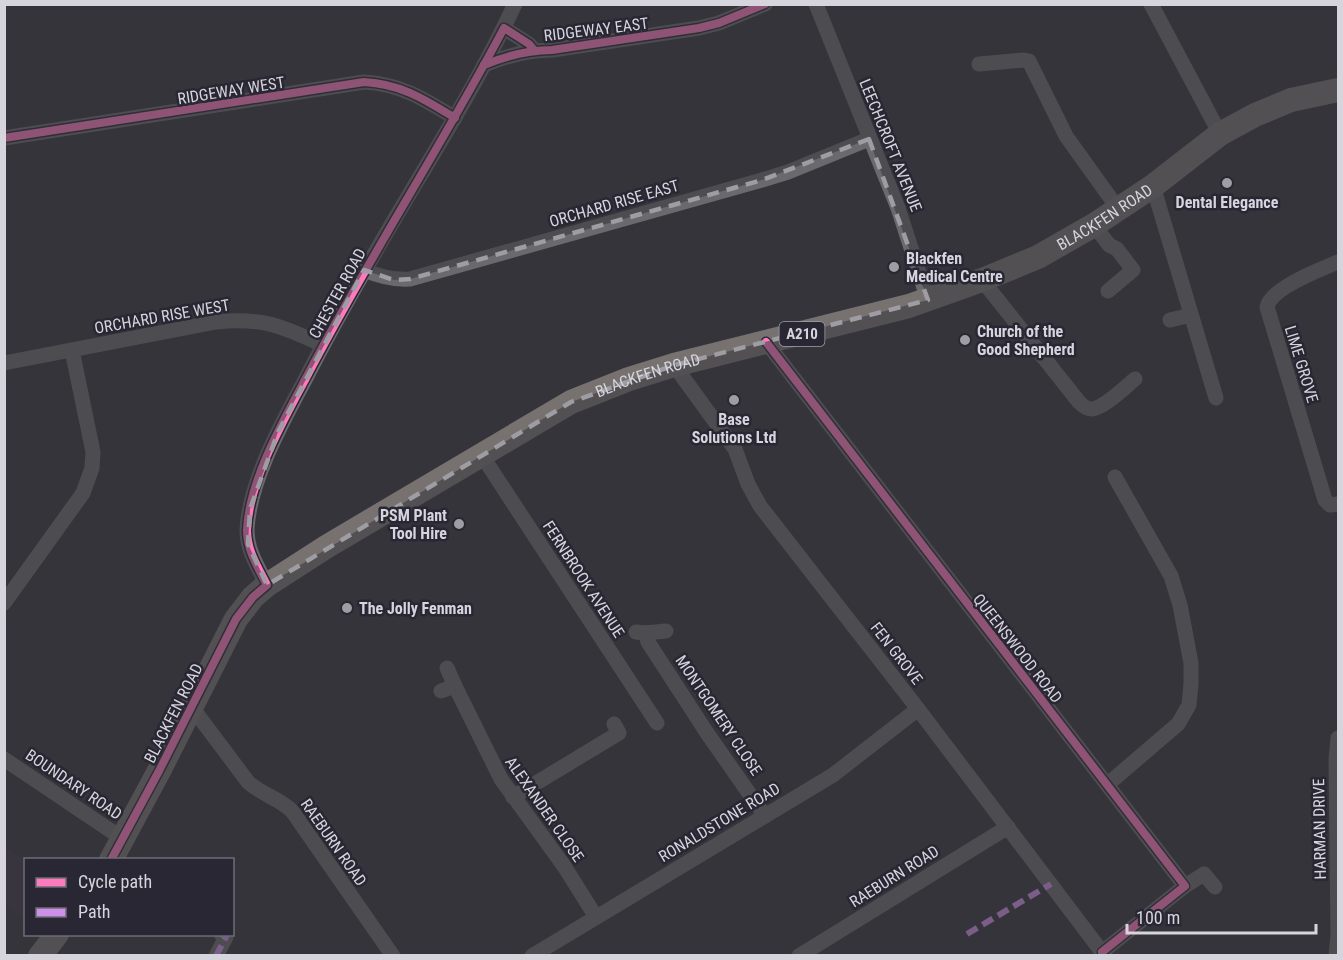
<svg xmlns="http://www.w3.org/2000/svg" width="1343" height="960" font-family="'Roboto Condensed',sans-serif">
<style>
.commercial{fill:#3d3745}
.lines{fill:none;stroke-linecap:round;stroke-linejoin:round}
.street{stroke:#6a6a6e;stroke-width:15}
.primary{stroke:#777170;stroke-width:24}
.quiet{stroke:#ce8fe9;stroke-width:6;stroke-dasharray:12 6;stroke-linecap:butt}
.cycleway-casing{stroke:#292733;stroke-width:11}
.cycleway{stroke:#fd7abc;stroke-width:8}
.marked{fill:none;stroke:#9e9da4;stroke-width:4.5;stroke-dasharray:12 8;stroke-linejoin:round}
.poi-dot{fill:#9e9da4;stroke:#292733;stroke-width:2}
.labels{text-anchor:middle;stroke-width:5;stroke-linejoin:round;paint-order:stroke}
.shield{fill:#292733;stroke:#a2a1aa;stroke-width:1.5}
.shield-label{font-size:15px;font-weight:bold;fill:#d6d5dd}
.street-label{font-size:16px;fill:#d6d5dd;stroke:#292733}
.poi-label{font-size:16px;font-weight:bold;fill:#d6d5dd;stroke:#292733;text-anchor:start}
</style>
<rect width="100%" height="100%" fill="#35343a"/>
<path class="commercial" d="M5 848 25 861V918L5 904Z"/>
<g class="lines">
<g class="street">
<path d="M816 4 898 208 928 300"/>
<path d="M1151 4 1220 134"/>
<path d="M504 28 529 44 534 50"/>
<path d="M979 64 1024 60 1029 61 1066 136 1119 210"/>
<path d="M484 65C506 56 528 50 552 50L699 28 719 23 765 4"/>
<path d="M4 138 364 82C401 84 424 99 455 118"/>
<path d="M1153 186 1216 398"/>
<path d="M1094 225 1109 245 1117 249 1133 270 1108 291"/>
<path d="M1338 262C1321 269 1271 288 1267 307L1325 500 1330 505 1338 504"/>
<path d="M364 270C380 277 393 280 410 279L762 180 788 172 869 139"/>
<path d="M982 280 1079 402C1082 405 1086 409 1091 409 1103 409 1125 387 1135 379"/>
<path d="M1170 320 1191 315"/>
<path d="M766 342 1185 886 1102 952"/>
<path d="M4 363 216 322C262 317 282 326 323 345"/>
<path d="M674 365 735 449 748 484 760 506 918 709 1105 956"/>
<path d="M481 454 657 723"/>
<path d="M267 585C258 567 247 551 247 530 249 481 283 421 306 378 339 313 376 250 413 188 449 128 485 68 515 4"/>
<path d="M4 603 83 493 92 468 93 452 72 350"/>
<path d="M636 632 645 633 648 642 707 733 765 816"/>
<path d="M645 633 666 631"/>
<path d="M447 668 455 686"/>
<path d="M441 691 455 686 501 779 564 866 596 917"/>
<path d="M191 706 248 782C262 795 279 798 292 811L393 956"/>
<path d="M4 759 123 839"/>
<path d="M1108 784 1178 724 1189 705 1191 684V663L1180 605 1171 576 1115 477"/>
<path d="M513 797 619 733 614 724"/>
<path d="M1185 886 1204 874 1215 887"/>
<path d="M216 956 226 937 221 934"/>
<path d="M532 956 833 775 918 709"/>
<path d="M799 956 1008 827"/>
<path d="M1336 956 1338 935 1336 759 1338 738"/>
</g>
<g class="primary">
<path id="s1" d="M111 860 159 771 236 619 253 597 267 585 326 547 571 402 629 379 674 365 909 306 982 280 1038 257 1094 225 1153 186 1220 134 1255 115 1291 100 1338 90"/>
<path d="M40 956 57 934"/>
</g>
<g class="quiet">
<path d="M967 934 1051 884"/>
<path d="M216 956 226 937 221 934"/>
</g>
<g class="cycleway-casing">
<g id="cycleway">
<path d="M484 65C506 56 528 50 552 50L699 28 719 23 765 4"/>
<path d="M4 138 364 82C401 84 424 99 455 118"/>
<path d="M766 342 1185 886 1102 952"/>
<path d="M111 860 159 771 236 619 253 597 267 585C258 567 247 551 247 530 249 481 283 421 306 378 368 259 441 147 504 28L529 44 534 50"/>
</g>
</g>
<use href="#cycleway" class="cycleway"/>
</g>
<path d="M0 0H1343V960H0ZM869 139 928 300 675 365 571 402 267 585 248 544 250 509 278 432 364 270 394 280 410 279 762 180Z" fill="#35343a" fill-opacity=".55" fill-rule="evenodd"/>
<path class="marked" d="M869 139 928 300 675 365 571 402 267 585 248 544 250 509 278 432 364 270 394 280 410 279 762 180Z"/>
<g class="poi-dot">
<circle cx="1227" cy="183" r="6"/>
<circle cx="894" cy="267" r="6"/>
<circle cx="965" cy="340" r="6"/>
<circle cx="734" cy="400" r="6"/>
<circle cx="459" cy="524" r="6"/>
<circle cx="347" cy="608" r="6"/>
</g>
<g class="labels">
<rect class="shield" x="779.5" y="322" width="45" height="24" rx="4.5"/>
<g class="shield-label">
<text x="802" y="339">A210</text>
</g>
<g class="street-label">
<text transform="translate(596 29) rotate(-7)" y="6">RIDGEWAY EAST</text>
<text transform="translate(231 90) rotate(-9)" y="6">RIDGEWAY WEST</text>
<text transform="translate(891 145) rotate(68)" y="6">LEECHCROFT AVENUE</text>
<text transform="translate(614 203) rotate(-16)" y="6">ORCHARD RISE EAST</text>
<text dy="6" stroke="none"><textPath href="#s1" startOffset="1240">BLACKFEN ROAD</textPath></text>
<text transform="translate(337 293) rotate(-61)" y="6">CHESTER ROAD</text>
<text transform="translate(162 316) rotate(-10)" y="6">ORCHARD RISE WEST</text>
<text transform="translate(1302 364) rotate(73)" y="6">LIME GROVE</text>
<text dy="6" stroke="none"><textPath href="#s1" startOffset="754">BLACKFEN ROAD</textPath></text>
<text transform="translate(584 579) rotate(57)" y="6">FERNBROOK AVENUE</text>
<text transform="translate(1018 648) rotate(52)" y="6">QUEENSWOOD ROAD</text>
<text transform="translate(897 653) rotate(52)" y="6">FEN GROVE</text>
<text transform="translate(173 713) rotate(-63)" y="6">BLACKFEN ROAD</text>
<text transform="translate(719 715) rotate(56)" y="6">MONTGOMERY CLOSE</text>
<text transform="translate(74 784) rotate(34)" y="6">BOUNDARY ROAD</text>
<text transform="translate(545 809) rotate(55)" y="6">ALEXANDER CLOSE</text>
<text transform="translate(719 822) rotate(-31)" y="6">RONALDSTONE ROAD</text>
<text transform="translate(1319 829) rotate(-91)" y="6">HARMAN DRIVE</text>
<text transform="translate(334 842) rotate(55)" y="6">RAEBURN ROAD</text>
<text transform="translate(894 876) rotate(-32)" y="6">RAEBURN ROAD</text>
</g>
<g class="poi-label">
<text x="1227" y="208" text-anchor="middle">Dental Elegance</text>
<text x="906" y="264">Blackfen<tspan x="906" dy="18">Medical Centre</tspan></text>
<text x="977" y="337">Church of the<tspan x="977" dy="18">Good Shepherd</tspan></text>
<text x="734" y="425" text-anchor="middle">Base<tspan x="734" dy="18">Solutions Ltd</tspan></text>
<text x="447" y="521" text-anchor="end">PSM Plant<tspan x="447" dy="18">Tool Hire</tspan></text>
<text x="359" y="614">The Jolly Fenman</text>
</g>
</g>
<rect width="1343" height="960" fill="none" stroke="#d6d5dd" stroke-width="12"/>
<rect x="24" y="858" width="210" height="78" fill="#292733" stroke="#6e6d77" stroke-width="1.5"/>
<rect x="36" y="878" width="30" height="9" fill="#fd7abc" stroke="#6e6d77" stroke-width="1.5"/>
<text x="78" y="888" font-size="18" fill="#d6d5dd">Cycle path</text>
<rect x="36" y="908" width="30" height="9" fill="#ce8fe9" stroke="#6e6d77" stroke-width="1.5"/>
<text x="78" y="918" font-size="18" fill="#d6d5dd">Path</text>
<path d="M1127 924v9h189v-9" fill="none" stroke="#d6d5dd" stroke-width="3"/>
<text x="1136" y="924" font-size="18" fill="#d6d5dd" stroke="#292733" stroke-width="4.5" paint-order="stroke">100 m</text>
</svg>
